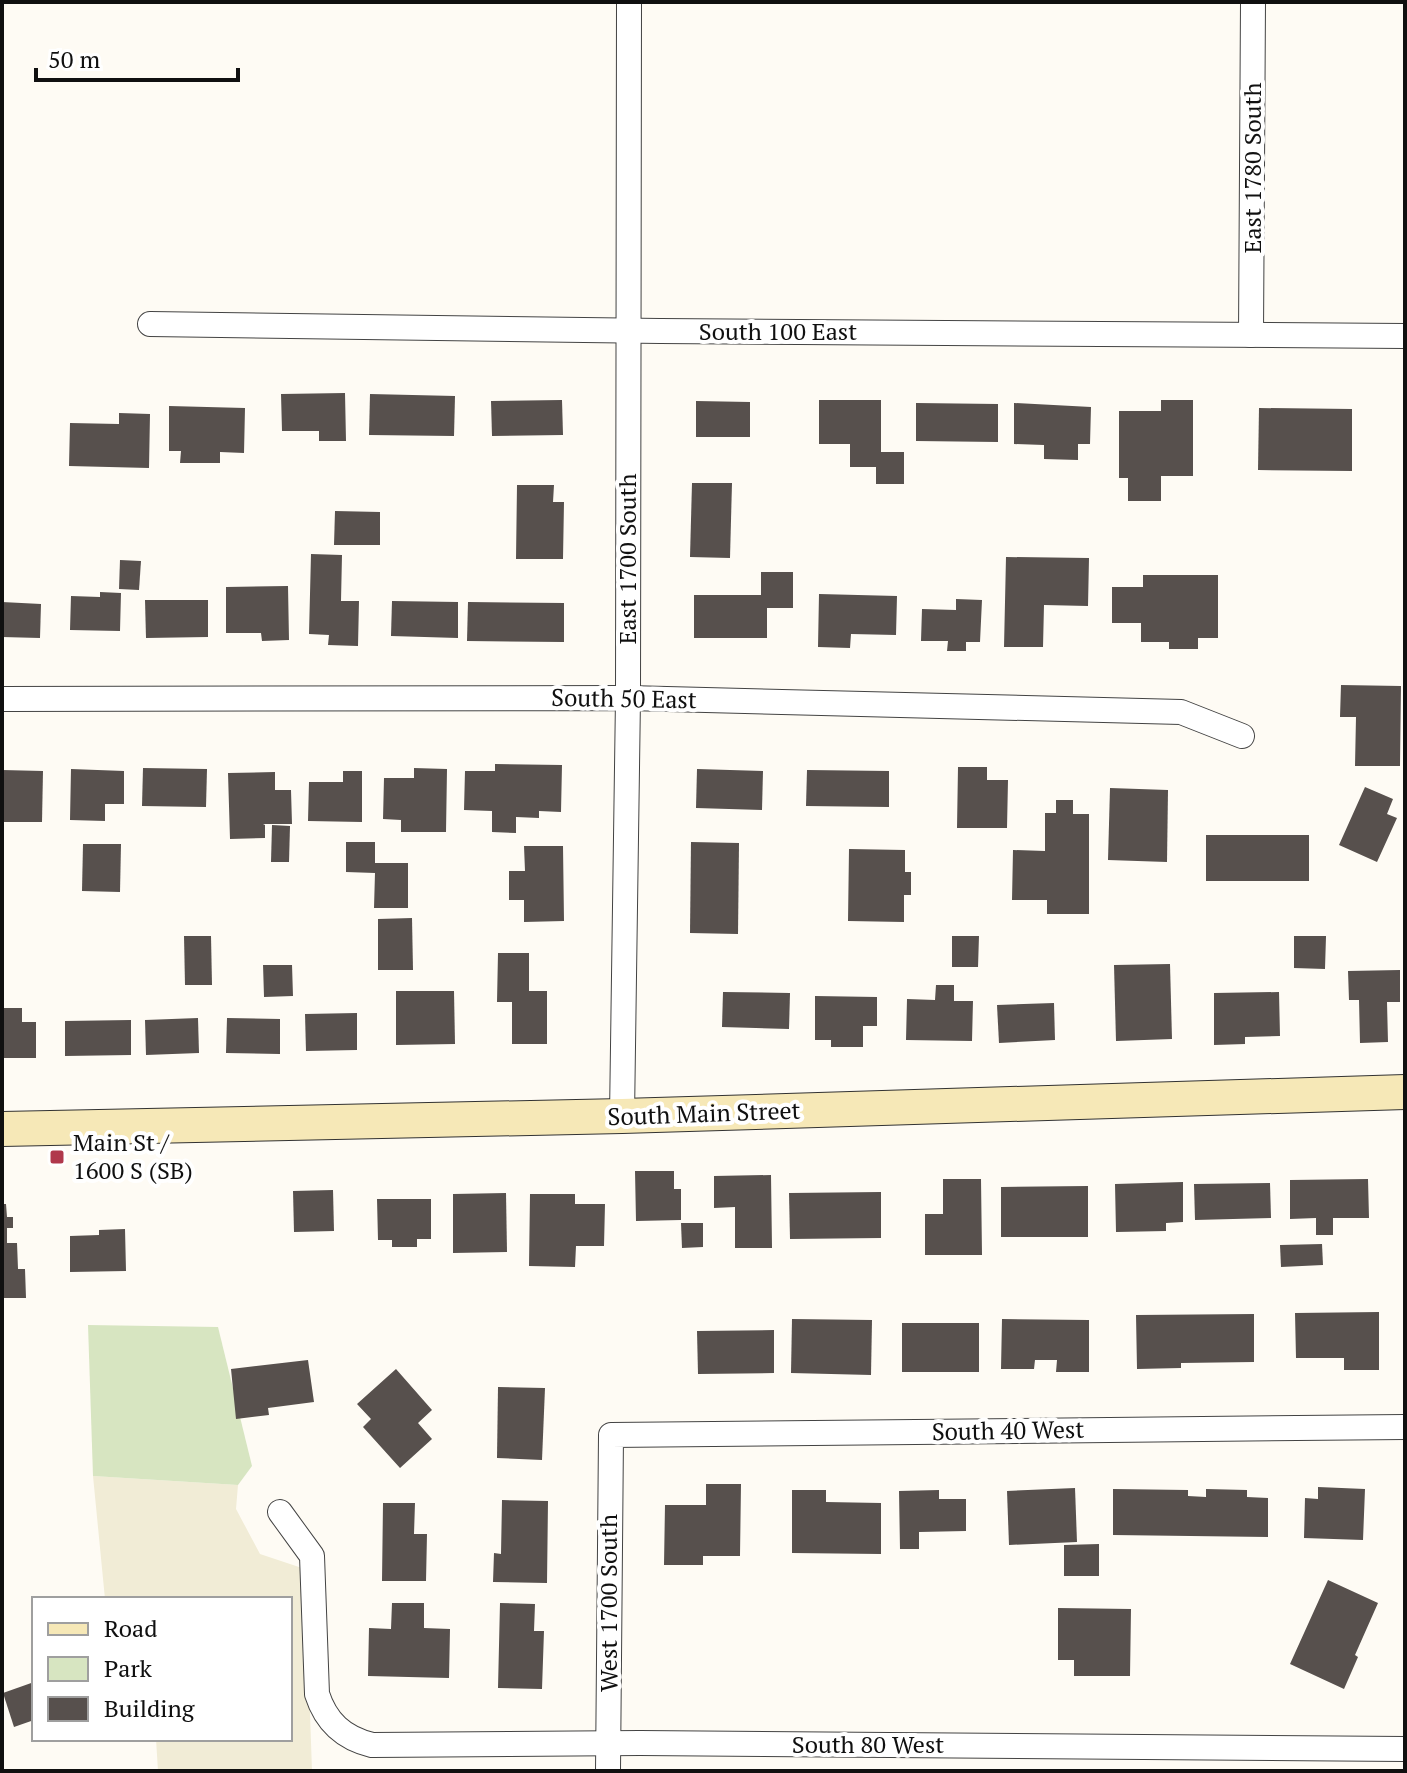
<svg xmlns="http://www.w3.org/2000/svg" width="1407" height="1773" font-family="'PT Serif',serif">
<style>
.farmland{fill:#f1ecd6}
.green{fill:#d7e5c1}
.building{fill:#57504d}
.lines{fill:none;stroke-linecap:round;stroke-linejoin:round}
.street-casing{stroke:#434343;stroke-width:26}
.secondary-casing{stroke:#323232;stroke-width:36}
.street{stroke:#fff;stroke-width:24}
.secondary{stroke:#f6e8b7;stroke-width:34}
.poi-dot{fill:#b0384b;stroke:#fff;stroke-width:3}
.labels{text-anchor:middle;stroke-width:8;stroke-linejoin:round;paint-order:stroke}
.street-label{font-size:24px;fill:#101010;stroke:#fff}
.poi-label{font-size:24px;fill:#101010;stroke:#fff;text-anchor:start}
</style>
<rect width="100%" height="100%" fill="#fefbf4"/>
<path class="farmland" d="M93 1476 238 1485 236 1509 260 1554 305 1569 312 1771H158L156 1739H290V1599H105Z"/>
<path class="green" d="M88 1325 218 1327 252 1466 238 1485 93 1476Z"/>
<g class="building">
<path d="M345 393 346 441H319V431H282L281 394Z"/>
<path d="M370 394 455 396 454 436 369 435Z"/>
<path d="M562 400 563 435 492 436 491 401Z"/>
<path d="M819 400H881V452H904V484H876V467H850V444H819Z"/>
<path d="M1161 400H1193V476H1161V501H1128V478H1119V411H1161Z"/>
<path d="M696 401 750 402V437H696Z"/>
<path d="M916 403 998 404V442L916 441Z"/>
<path d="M1014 403 1091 407 1090 444H1078V460L1044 459V445L1014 444Z"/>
<path d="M169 406 245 408 244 453 220 452V463H180L181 451H169Z"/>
<path d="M1259 408 1352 409V471L1258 470Z"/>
<path d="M119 413 150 414 149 468 69 466 70 423 119 424Z"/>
<path d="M692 483H732L730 558 690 557Z"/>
<path d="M517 485H554L553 502H564L563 559H516Z"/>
<path d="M335 511 380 512V545H334Z"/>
<path d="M311 554 342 555 341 601H359L358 646 328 645 329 635 309 634Z"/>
<path d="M1006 557 1089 558 1088 606 1044 605 1043 647H1004Z"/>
<path d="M120 560 141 561 139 590 119 589Z"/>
<path d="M761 572H793V608H767V638H694V595H761Z"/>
<path d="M1143 575H1218V638H1198V649H1169V642H1141V623H1112V587H1143Z"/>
<path d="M288 586 289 640 262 641 261 633H226V587Z"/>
<path d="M100 592 121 593 120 631 70 630 71 596 100 597Z"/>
<path d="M819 594 897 596 896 635 851 634 850 648 818 647Z"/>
<path d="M956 599 982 600 980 642H966V651H947L948 641H921L922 609 956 610Z"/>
<path d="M145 600H208V637L146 638Z"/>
<path d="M392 601 458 602V638L391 636Z"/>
<path d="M2 602 41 604 40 638 2 637Z"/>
<path d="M468 602 564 603V642L467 641Z"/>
<path d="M1341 685 1401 686 1400 766H1355L1356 717H1340Z"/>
<path d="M495 764 562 765 561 812 539 811V818L516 817V833L492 832V811L464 810 465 771H495Z"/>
<path d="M958 767H987V780H1008L1007 828H957Z"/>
<path d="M143 768 207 769 206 807 142 806Z"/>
<path d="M414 768 447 769 446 832H401V820L383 819 384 778H414Z"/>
<path d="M71 769 124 771V804H105V821L70 820Z"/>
<path d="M697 769 763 771 762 810 696 808Z"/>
<path d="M2 770 43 771 42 822H2Z"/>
<path d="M807 770 889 771V807L806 806Z"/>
<path d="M343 771H362V822L308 821 309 782H343Z"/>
<path d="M275 772V790H291L292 824H263L265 825V838L230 839 228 773Z"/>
<path d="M1365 787 1393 799 1387 814 1397 818 1377 862 1339 845Z"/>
<path d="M1110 788 1168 790 1167 862 1108 860Z"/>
<path d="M1056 800H1073V814H1089V914H1047V900H1012L1013 850 1045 851V813H1056Z"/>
<path d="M272 825 290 826 289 862H271Z"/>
<rect x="1206" y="835" width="103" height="46"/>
<path d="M346 842H375V863H408V908H374L375 873 346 872Z"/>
<path d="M691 842 739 843 738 934 690 933Z"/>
<path d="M83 844H121L120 892 82 891Z"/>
<path d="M524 846H563L564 921 524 922V900H509V871H525Z"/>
<path d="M849 849 905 850V872H911V895H904V922L848 921Z"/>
<path d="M412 918 413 970H378V919Z"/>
<path d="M184 936H211L212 985H185Z"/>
<path d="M952 936H979L978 967H952Z"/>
<path d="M1294 936H1326L1325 969 1294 968Z"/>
<path d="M498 953H529V991H547V1044H512V1002H497Z"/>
<path d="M1170 964 1172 1039 1116 1041 1114 965Z"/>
<path d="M263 965H292L293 996 264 997Z"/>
<path d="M1400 970V1002H1387L1388 1042 1360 1043 1359 1000H1349L1348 971Z"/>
<path d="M936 985H954V1001H973L972 1041 906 1040 907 999 935 1000Z"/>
<path d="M396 991H454L455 1044 396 1045Z"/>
<path d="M723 992 790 993 789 1029 722 1027Z"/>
<path d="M1279 992 1280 1036 1245 1037V1044L1214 1045V993Z"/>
<path d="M815 996 877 997V1026H863V1047H831V1040H815Z"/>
<path d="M1054 1003 1055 1040 999 1043 997 1005Z"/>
<path d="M2 1008H22V1022H36V1058H2Z"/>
<path d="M357 1013V1050L306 1051 305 1014Z"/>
<path d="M198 1018 199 1053 146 1055 145 1020Z"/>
<path d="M227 1018 280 1019V1054L226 1053Z"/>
<path d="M131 1020V1055L65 1056V1021Z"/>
<path d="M635 1171H674V1189H681V1220L636 1221Z"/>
<path d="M771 1175 772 1248H735V1207L714 1208V1176Z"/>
<path d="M943 1179H981L982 1255H925V1214H943Z"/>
<path d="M1368 1179 1369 1218H1333V1235H1316V1218L1290 1219V1180Z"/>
<path d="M1183 1182V1222L1166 1223V1231L1116 1232 1115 1184Z"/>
<path d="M1270 1183 1271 1218 1195 1220 1194 1184Z"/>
<path d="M1088 1186V1237H1001V1187Z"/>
<path d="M333 1190 334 1231 294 1232 293 1191Z"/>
<path d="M881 1192V1238L790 1239 789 1193Z"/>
<path d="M506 1193 507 1252 453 1253V1194Z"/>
<path d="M530 1194H575V1204H605L604 1246H576L575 1267 529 1266Z"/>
<path d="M377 1199H431V1239H417V1247H392V1240H378Z"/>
<path d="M2 1204H6L7 1217H13V1228H7V1243H17L18 1269H25L26 1298H2Z"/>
<path d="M681 1223H703V1247L682 1248Z"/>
<path d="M125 1229 126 1271 70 1272V1236L99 1235V1230Z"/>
<path d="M1322 1244 1323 1265 1281 1267 1280 1245Z"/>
<path d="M1379 1312V1370H1344V1358H1296L1295 1313Z"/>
<path d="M1254 1314V1362L1181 1363V1368L1137 1369 1136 1315Z"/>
<path d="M792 1319 872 1320 871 1375 791 1373Z"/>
<path d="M1002 1319 1089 1320V1372H1056L1057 1360H1035L1034 1369H1001Z"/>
<rect x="902" y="1323" width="77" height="49"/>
<path d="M774 1330V1373L698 1374 697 1331Z"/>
<path d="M308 1360 314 1402 268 1408 269 1415 236 1419 231 1369Z"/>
<path d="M396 1369 432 1410 418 1423 432 1439 400 1468 363 1427 371 1419 357 1404Z"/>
<path d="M498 1387 545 1388 542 1460 497 1458Z"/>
<path d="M706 1484H741L740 1556H703V1565H664L665 1505H706Z"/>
<path d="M1318 1487 1365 1489 1363 1540 1304 1538 1305 1498 1318 1499Z"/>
<path d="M1075 1488 1077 1542 1009 1545 1007 1491Z"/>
<path d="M1113 1489 1188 1490V1496L1206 1497V1489L1247 1490V1497L1268 1498V1537L1113 1535Z"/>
<path d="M792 1490H826V1502L881 1503V1554L792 1553Z"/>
<path d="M939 1490V1499H966V1531L919 1532V1549H900L899 1491Z"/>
<path d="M502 1500 548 1501 547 1583 493 1582 494 1553 501 1554Z"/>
<path d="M383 1503H415L414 1534H427L426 1581H382Z"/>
<path d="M1099 1544V1576H1064V1545Z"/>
<path d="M1328 1580 1378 1603 1355 1655 1358 1657 1344 1689 1290 1664Z"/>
<path d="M392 1603H424V1628L450 1629 449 1678 368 1676 369 1628 391 1629Z"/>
<path d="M500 1603 535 1604 534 1631H544L542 1689 498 1688Z"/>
<path d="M1058 1608 1131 1609 1130 1676H1074V1660H1058Z"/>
<path d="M34 1682V1720L14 1727 3 1693Z"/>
</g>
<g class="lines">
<g class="street-casing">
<g id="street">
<path d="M150 324 660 331 1405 336"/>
<path d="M1251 335 1253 2"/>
<path d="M2 699 628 698 1181 712 1242 736"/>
<path d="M622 1116 628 698 629 2"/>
<path d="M280 1512 312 1556 317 1694C326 1722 343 1738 372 1745L640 1743 1405 1749"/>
<path d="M608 1771 611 1435 1405 1427"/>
</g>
</g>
<g class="secondary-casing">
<path id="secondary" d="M2 1129 622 1116 1405 1092"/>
</g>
<use href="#street" class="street"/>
<use href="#secondary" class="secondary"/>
</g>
<rect class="poi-dot" x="49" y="1149" width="16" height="16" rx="4"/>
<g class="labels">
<g class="street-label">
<text transform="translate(1253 168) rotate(-90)" y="8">East 1780 South</text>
<text x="778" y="340">South 100 East</text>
<text transform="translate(628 559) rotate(-90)" y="8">East 1700 South</text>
<text transform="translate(624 699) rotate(1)" y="8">South 50 East</text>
<text transform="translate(704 1114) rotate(-2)" y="8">South Main Street</text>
<text transform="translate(1008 1431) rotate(-1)" y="8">South 40 West</text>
<text transform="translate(609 1603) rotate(-90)" y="8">West 1700 South</text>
<text x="868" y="1753">South 80 West</text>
</g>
<g class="poi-label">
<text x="73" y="1151">Main St /<tspan x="73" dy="28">1600 S (SB)</tspan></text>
</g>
</g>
<rect width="1407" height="1773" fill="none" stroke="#101010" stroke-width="8"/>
<rect x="32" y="1597" width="260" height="144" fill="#ffffff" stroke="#9f9f9f" stroke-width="2"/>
<rect x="48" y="1623" width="40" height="12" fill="#f6e8b7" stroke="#9f9f9f" stroke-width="2"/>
<text x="104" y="1637" font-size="24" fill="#101010">Road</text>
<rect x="48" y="1657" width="40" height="24" fill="#d7e5c1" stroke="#9f9f9f" stroke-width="2"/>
<text x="104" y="1677" font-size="24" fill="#101010">Park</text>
<rect x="48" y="1697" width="40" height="24" fill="#57504d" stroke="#9f9f9f" stroke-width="2"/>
<text x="104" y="1717" font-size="24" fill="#101010">Building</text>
<path d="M36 68v12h202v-12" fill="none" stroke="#101010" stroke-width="4"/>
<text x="48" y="68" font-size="24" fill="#101010" stroke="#ffffff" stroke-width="6" paint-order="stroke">50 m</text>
</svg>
